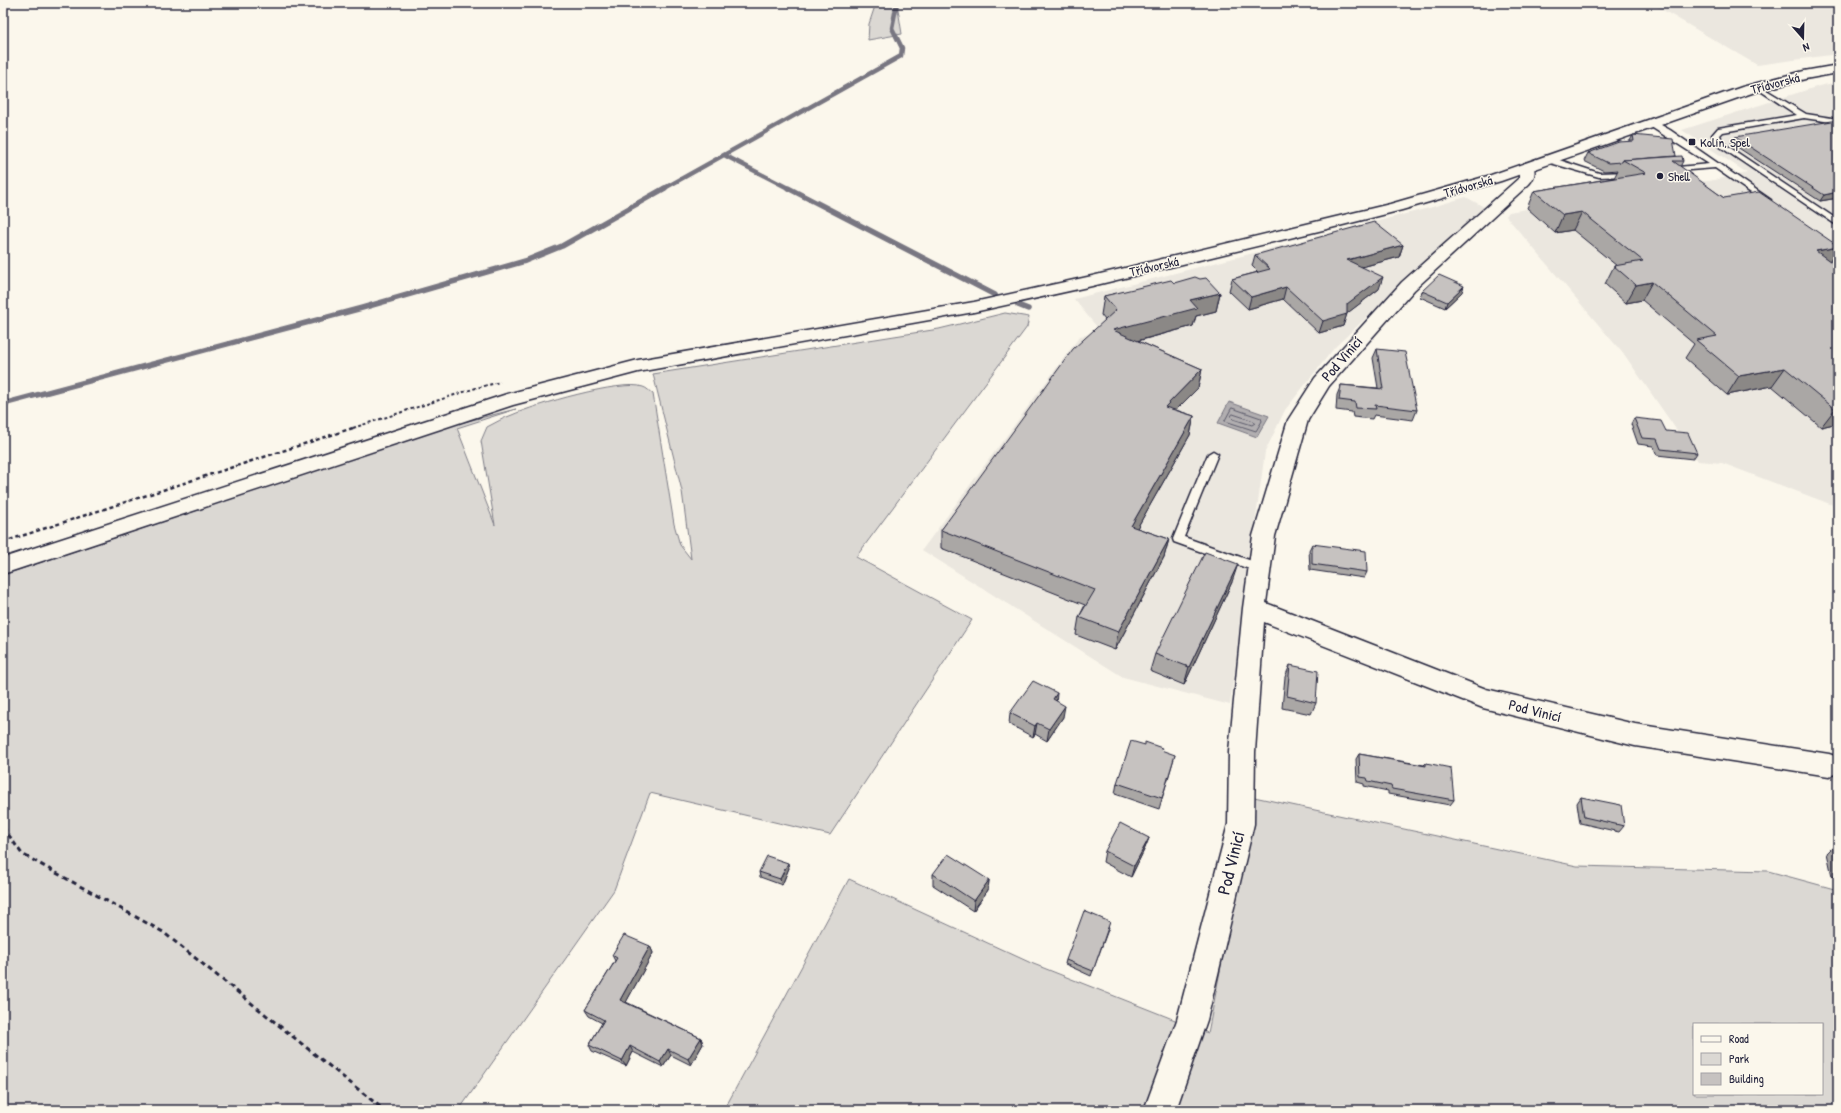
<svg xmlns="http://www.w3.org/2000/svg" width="1841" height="1113" font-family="'Patrick Hand',sans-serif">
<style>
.built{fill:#ebe7df}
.green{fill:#dbd8d3;stroke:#7e7d87;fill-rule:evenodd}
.water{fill:#b1aeb0;stroke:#787681}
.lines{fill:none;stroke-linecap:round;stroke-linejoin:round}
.shore{stroke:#5b5a6a;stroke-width:1}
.stream-far1{stroke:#787681;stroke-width:4.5}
.stream{stroke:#787681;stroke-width:5.5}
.service-casing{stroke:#22223b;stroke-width:3}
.minor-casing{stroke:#22223b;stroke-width:3}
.secondary-casing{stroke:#22223b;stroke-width:3}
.path-far2{stroke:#22223b;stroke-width:2;stroke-dasharray:3 2.5;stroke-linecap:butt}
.path-far1{stroke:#22223b;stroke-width:2.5;stroke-dasharray:4 3;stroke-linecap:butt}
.path{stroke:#22223b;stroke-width:3;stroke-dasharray:5 4;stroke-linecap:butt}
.service{fill:#fbf7ec;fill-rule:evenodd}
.minor{fill:#fbf7ec;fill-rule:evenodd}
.secondary{fill:#fbf7ec;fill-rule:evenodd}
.wall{fill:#aaa7a5;stroke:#22223b}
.shaded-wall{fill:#8b8886;stroke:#22223b}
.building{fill:#c6c2c0;stroke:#22223b}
.poi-dot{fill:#22223b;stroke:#fbf7ec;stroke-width:1.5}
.labels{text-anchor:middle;stroke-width:3;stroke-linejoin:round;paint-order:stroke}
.far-street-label{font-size:13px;fill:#22223b;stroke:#fbf7ec}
.far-poi-label{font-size:13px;fill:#22223b;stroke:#fbf7ec;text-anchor:start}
.street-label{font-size:15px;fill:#22223b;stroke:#fbf7ec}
.near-street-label{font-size:18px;fill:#22223b;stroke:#fbf7ec}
</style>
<rect width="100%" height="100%" fill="#fbf7ec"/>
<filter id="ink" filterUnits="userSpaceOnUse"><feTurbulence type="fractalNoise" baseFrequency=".025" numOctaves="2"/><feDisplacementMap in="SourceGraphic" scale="8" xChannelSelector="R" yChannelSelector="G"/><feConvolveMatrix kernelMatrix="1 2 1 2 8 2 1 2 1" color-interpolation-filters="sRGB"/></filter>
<g filter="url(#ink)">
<g class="built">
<path d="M1651 3H1838V54L1757 65Z"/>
<path d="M1838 82V507L1722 463 1698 461 1626 357 1506 216 1509 212 1671 184 1709 181 1747 173 1682 130 1819 86Z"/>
<path d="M1466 197 1484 207 1335 347 1285 410 1265 452 1230 705 1123 677 922 550 1080 336 1101 332 1074 299 1429 208Z"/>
</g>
<g class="green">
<path d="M876 3H897L902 34 868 40 869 24Z"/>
<path d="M1005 313 1029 317 1027 327 856 557 972 620 830 835 650 793 614 890 459 1110H3V575L198 510 416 434 516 409 457 428 495 525 481 441 487 427C495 423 503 418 512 415 534 405 622 379 643 387 647 388 650 392 653 394L674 524 680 545 691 559 682 491 653 374 939 329Z"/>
<path d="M1254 797 1577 866 1768 871 1838 890V1110H724L849 879 1031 963 1208 1033ZM1694 1024H1822V1094H1694Z"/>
</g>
<path class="water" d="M1229 402 1269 416 1257 437 1218 423Z"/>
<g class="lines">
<g class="shore">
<path d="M1232 408 1261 418 1262 421 1256 431 1225 421Z"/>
<path d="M1233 414 1254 421 1255 423 1252 425 1233 419 1231 417Z"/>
</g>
<g class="stream-far1">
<path d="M726 156 790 189"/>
<path d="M663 189 901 56 902 48 892 28 897 3"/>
</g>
<g class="stream">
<path d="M788 188 995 295"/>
<path d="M1018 305 1028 309"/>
<path d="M3 404 362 308 525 261 562 246 665 188"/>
</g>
<g class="service-casing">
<g id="service">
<path d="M1758 85 1806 114 1838 119V123L1804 118 1723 132 1720 135 1723 143 1838 220V226L1716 144 1712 135 1718 128 1797 115 1756 88 1755 87Z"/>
<path d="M1648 121H1654L1670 130 1771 200 1770 202H1764L1715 168 1665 172 1664 170 1668 168 1709 164 1648 125Z"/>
<path d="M1547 158H1553L1599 173 1629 172 1633 174 1629 176 1599 177 1547 162Z"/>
<path d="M1213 451 1218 454 1184 537 1263 565 1265 568 1263 571H1255L1174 542 1173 539 1208 454Z"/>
</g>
</g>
<g class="minor-casing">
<path id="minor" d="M1527 163 1532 165C1537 172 1534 178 1529 184L1414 290 1329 386 1308 420 1275 536 1266 603 1486 689 1635 724 1829 754 1838 757V773L1829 776 1635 746 1483 708 1264 622 1255 752 1254 824 1207 1020 1176 1110H1144L1177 1020 1228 824 1229 752 1243 608 1253 536 1288 420 1315 378 1402 282 1519 178V168L1522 165Z"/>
</g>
<g class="secondary-casing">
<path id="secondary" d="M1838 65V73L1805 79 1752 93 1501 181 1402 210 1327 229 1092 286 974 312 638 372 513 405 3 574V558L507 394 638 360 974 302 1092 276 1319 221 1390 204 1491 175 1742 87 1804 71Z"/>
</g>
<path class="path-far2" d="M353 428 476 388 500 382"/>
<path class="path-far1" d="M3 542 356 427"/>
<path class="path" d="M3 827 22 854 163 932 384 1110"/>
<use href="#service" class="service"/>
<use href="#minor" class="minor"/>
<use href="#secondary" class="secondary"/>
</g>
<g class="wall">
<path d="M1633 135 1676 156 1683 161 1680 167 1724 198 1838 249 1830 261 1838 423 1821 427 1772 386 1727 395 1685 358 1694 344 1642 300 1626 303 1605 284 1614 266H1617L1573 230 1555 233 1527 208 1534 191 1614 178 1618 170 1604 171 1584 161 1588 153 1630 141Z"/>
<path d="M1735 137 1838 198 1820 201 1731 143Z"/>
<path d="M1403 245 1399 257 1362 267 1379 289 1347 313 1343 326 1319 333 1283 299 1248 309 1229 291 1232 279 1258 272 1252 266 1255 255Z"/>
<path d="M1174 283 1220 293 1216 311 1196 316 1193 326 1138 341 1202 369 1198 388 1176 410 1194 416 1190 435 1137 528 1169 539 1164 557 1115 650 1076 635 1079 617 1085 605 941 548V530L1105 320 1101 315 1104 296Z"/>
<path d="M1422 291 1462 292 1445 308 1420 297Z"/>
<path d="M1377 349 1417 410 1413 420 1374 415 1372 419 1353 417 1352 412 1336 410 1337 395 1341 385 1378 388 1373 358Z"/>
<path d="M1634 418 1666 431 1697 453 1693 459 1657 455 1653 446 1638 444 1631 424Z"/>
<path d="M1312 544 1367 572 1364 578 1310 570 1309 550Z"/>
<path d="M1232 582 1184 685 1150 671 1155 654Z"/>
<path d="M1290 665 1316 703 1311 714 1282 708 1285 677Z"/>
<path d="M1056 701 1063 717 1047 741 1035 734 1033 737 1009 724 1010 713Z"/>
<path d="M1359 754 1424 765 1426 763 1454 800 1450 805 1388 794V791L1364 786V784L1357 782 1356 759Z"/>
<path d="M1175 755 1159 809 1115 794 1117 783Z"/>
<path d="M1581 797 1624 826 1619 832 1580 823 1577 803Z"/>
<path d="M1149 838 1145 848 1131 877 1103 862 1105 851Z"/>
<path d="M1833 847 1838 848V878L1832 876 1827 853Z"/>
<path d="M789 868 782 885 760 877 759 872Z"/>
<path d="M933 874 989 880 988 890 973 911 933 885Z"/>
<path d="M1109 927 1091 976 1065 964 1066 960Z"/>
<path d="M650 946 653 953 626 1002 701 1038 703 1044 691 1065 671 1055 663 1067 633 1052 626 1066 592 1051 589 1045 602 1023 589 1016 585 1010 615 961 612 955Z"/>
</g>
<g class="shaded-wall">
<path d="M1838 192V198L1820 201 1824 195Z"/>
<path d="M1582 212 1573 230 1555 233 1563 215Z"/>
<path d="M1403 245 1399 257 1343 272 1347 260Z"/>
<path d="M1838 247V249L1827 264 1816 251Z"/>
<path d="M1383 277 1379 289 1345 315 1347 314 1343 326 1319 333 1323 321Z"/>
<path d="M1652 282 1642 300 1626 303 1636 285Z"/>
<path d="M1464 286 1462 292 1445 308 1447 302Z"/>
<path d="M1286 287 1283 299 1248 309 1251 297Z"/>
<path d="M1220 293 1216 311 1196 316 1193 326 1110 348 1113 330 1190 300Z"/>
<path d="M1785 368 1772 386 1727 395 1739 376Z"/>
<path d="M1202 369 1198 388 1161 425 1165 407Z"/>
<path d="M1838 408V423L1821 427 1835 409Z"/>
<path d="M1194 416 1190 435 1128 544 1131 526Z"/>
<path d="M1169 539 1164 557 1115 650 1118 632Z"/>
<path d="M1238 564 1232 582 1184 685 1189 667Z"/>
<path d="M1057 693 1056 705 1053 699Z"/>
<path d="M1065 706 1063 717 1047 741 1049 729Z"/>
<path d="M1037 723 1035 734 1033 737 1035 726Z"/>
<path d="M1149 838 1145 848 1131 877 1134 866Z"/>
<path d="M788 863 789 868 782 885 780 879Z"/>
<path d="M989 880 988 890 973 911 974 901Z"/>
<path d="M650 946 653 953 624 1006 620 1000Z"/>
<path d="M701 1038 703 1044 691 1065 688 1059Z"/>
<path d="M630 1046 633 1052 626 1066 622 1061Z"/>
<path d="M668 1049 671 1055 663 1067 660 1062Z"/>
</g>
<g class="building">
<path d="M1838 120V192L1824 195 1735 137Z"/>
<path d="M1633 135 1673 139 1676 156 1623 160 1622 162 1608 163 1588 153 1619 142 1634 141Z"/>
<path d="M1682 156 1683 161H1673L1724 198 1759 192 1838 246V247L1816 251 1838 267V408L1835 409 1785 368 1739 376 1696 340 1717 336 1652 282 1636 285 1614 266 1643 261 1582 212 1563 215 1534 191 1646 173 1623 160Z"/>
<path d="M1374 222 1403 245 1347 260 1383 277 1347 304V314L1323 321 1286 287 1251 297 1232 279 1270 269 1255 255Z"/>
<path d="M1439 275 1464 286 1447 302 1422 291Z"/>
<path d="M1195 277 1200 279 1206 278 1220 293 1190 300 1197 308 1113 330 1202 369 1165 407 1194 416 1131 526 1169 539 1118 632 1079 617 1095 590 941 530 1073 349 1116 310 1104 296 1171 280 1174 283Z"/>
<path d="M1377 349 1405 352 1417 410 1375 405 1376 409 1356 408 1355 402 1339 400 1341 385 1383 389Z"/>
<path d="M1634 418 1661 421 1666 431 1688 433 1697 453 1661 449 1657 439 1642 438Z"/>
<path d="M1312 544 1366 551 1367 572 1312 564Z"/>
<path d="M1205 552 1238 564 1189 667 1155 654Z"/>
<path d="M1290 665 1318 671 1316 703 1287 696Z"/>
<path d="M1033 681 1057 693 1053 699 1065 706 1049 729 1037 723 1035 726 1010 713Z"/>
<path d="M1131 741 1145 745V742L1162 748 1161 750 1175 755 1162 798 1117 783Z"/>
<path d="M1359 754 1426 766V763L1451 768 1454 800 1392 789 1391 786 1368 781 1367 778 1360 777Z"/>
<path d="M1581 797 1621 805 1624 826 1584 817Z"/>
<path d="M1120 823 1149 838 1134 866 1105 851Z"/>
<path d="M1833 847 1838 848V866Z"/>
<path d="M948 854 989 880 974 901 933 874Z"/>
<path d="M767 856 788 863 780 879 759 872Z"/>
<path d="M1084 911 1110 922 1093 971 1066 960Z"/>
<path d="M624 935 650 946 620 1000 701 1038 688 1059 668 1049 660 1062 630 1046 622 1061 589 1045 604 1020 585 1010 617 958 612 955Z"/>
</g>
</g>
<g class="poi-dot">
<rect x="1688" y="138" width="8" height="8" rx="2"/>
<circle cx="1660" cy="176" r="4"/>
</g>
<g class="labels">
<g class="far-street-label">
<text transform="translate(1775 83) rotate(-15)" y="5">Třídvorská</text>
<text transform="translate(1468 186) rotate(-16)" y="5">Třídvorská</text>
<text transform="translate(1154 266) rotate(-13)" y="5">Třídvorská</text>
</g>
<g class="far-poi-label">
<text x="1700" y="147">Kolín, Spel</text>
<text x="1668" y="181">Shell</text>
</g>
<g class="street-label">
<text transform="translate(1342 359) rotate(-49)" y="5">Pod Vinicí</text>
<text transform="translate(1535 711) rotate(14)" y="5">Pod Vinicí</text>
</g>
<g class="near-street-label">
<text transform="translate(1231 863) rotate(-76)" y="6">Pod Vinicí</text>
</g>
</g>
<rect width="1841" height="1113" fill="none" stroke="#fbf7ec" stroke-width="16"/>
<rect x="8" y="8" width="1825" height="1097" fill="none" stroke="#22223b" stroke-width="1.5" filter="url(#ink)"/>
<rect x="1693" y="1023" width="130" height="72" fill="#fbf7ec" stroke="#a4a2a5"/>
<rect x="1701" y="1036" width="20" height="6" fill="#fbf7ec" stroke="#a4a2a5"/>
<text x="1729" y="1043" font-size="12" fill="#22223b">Road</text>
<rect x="1701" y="1053" width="20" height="12" fill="#dbd8d3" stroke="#a4a2a5"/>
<text x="1729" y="1063" font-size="12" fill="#22223b">Park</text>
<rect x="1701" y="1073" width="20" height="12" fill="#c6c2c0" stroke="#a4a2a5"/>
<text x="1729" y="1083" font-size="12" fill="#22223b">Building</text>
<g transform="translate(1803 38) rotate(160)" stroke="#fbf7ec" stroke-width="3" paint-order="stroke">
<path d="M0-3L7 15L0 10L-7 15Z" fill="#22223b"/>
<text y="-6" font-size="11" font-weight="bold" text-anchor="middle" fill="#22223b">N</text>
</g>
</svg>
